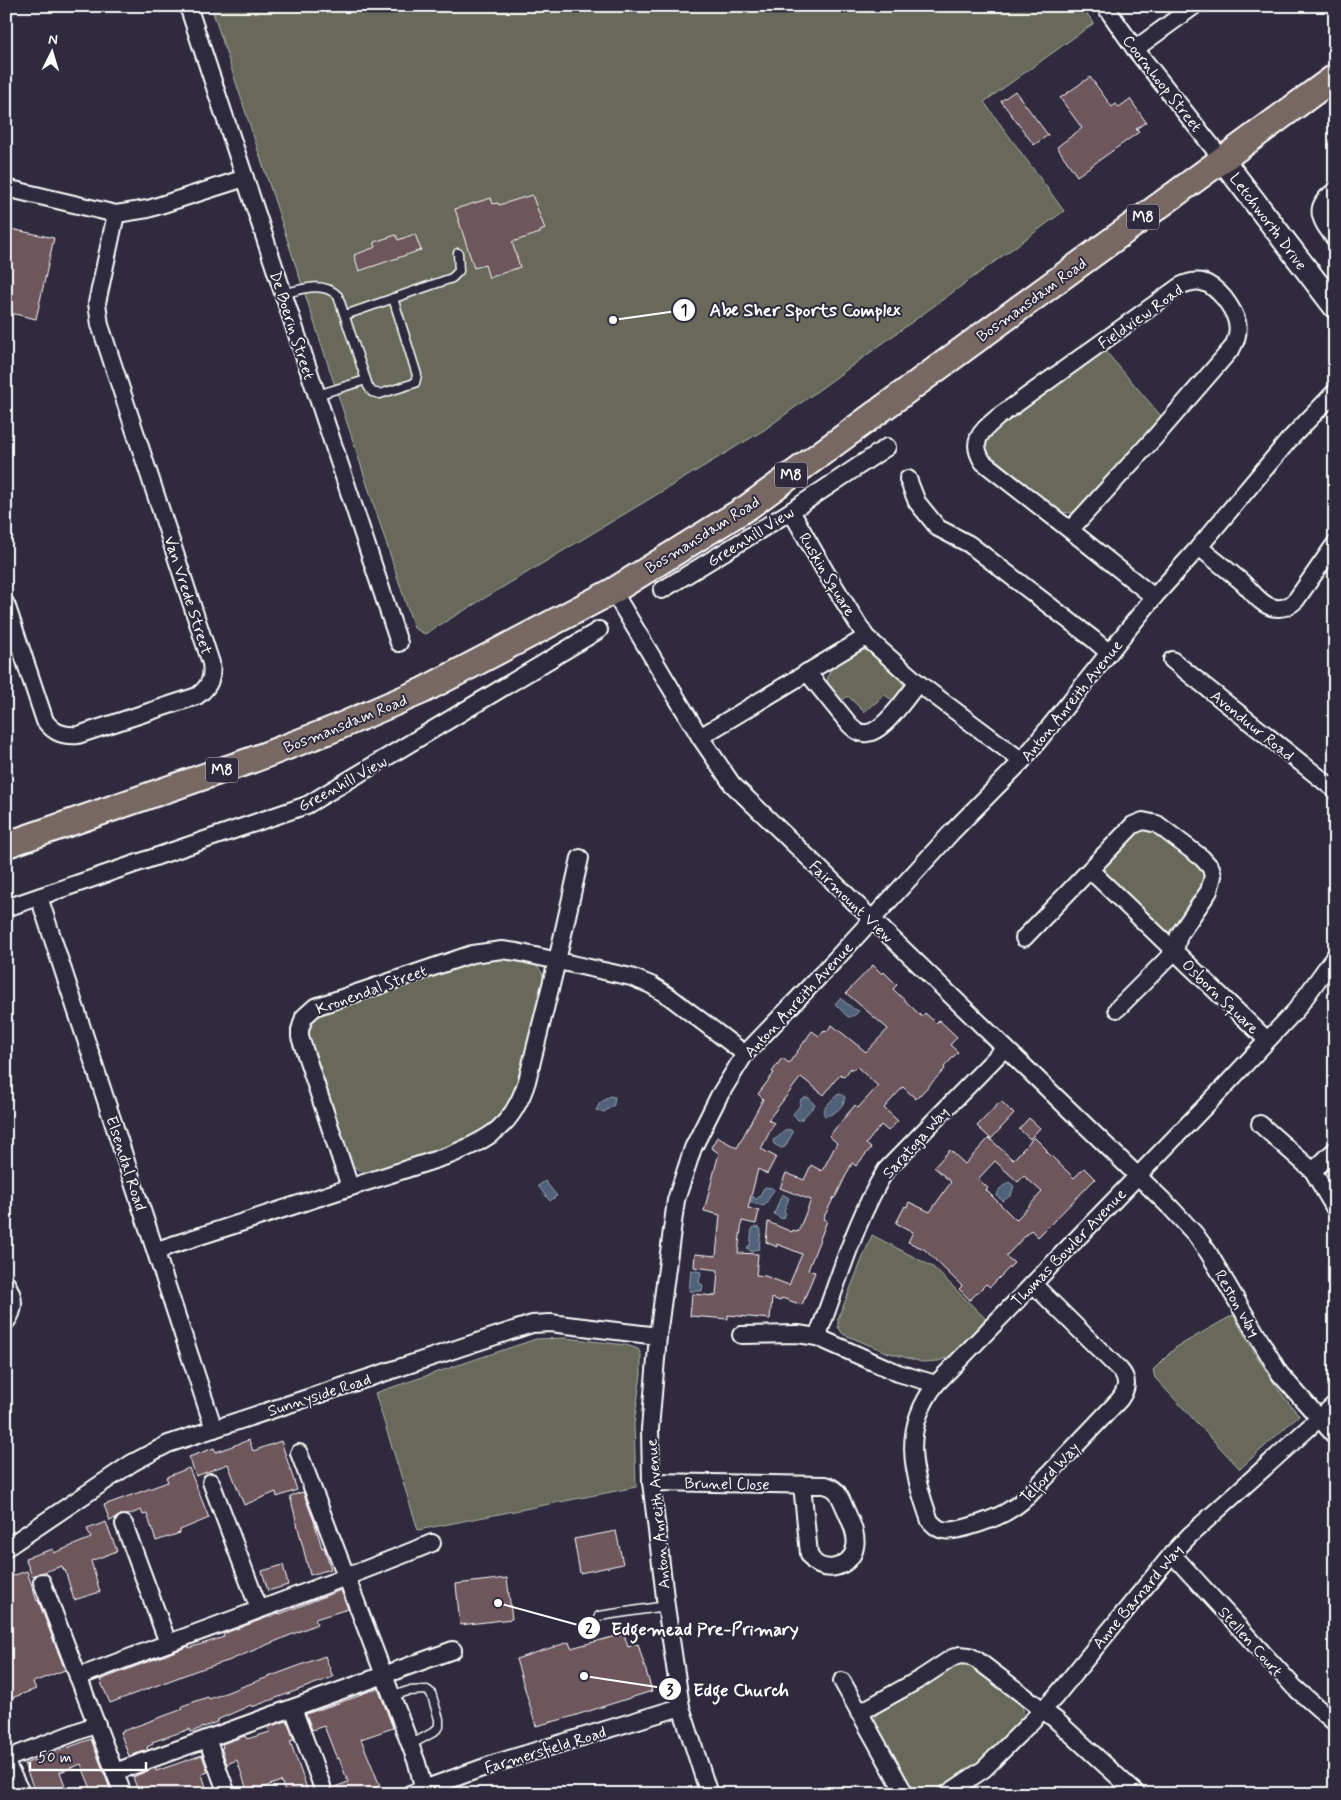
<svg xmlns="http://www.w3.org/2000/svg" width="1341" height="1800" font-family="Mynerve,sans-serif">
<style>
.green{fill:#67695a;stroke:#b3b4ac}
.water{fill:#50627a;stroke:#96a1af}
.building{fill:#6d565c;stroke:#fff;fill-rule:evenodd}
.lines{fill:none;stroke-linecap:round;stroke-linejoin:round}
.lane-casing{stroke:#fff;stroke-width:11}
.street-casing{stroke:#fff;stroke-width:20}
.secondary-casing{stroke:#fff;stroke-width:26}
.primary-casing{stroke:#fff;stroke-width:29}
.lane{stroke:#2f2a3d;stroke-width:8}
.street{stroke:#2f2a3d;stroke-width:16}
.secondary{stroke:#2f2a3d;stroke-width:22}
.primary{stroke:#776864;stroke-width:25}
.labels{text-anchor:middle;stroke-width:4;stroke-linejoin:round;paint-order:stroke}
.shield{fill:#2f2a3d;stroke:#c1bfc5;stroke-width:1}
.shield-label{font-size:15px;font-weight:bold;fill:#fff}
.street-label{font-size:16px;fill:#fff;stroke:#2f2a3d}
.leader{fill:none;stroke:#fff;stroke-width:2}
.callout-dot{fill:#fff;stroke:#2f2a3d;stroke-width:2}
.mark-label{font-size:15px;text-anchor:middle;font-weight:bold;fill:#111}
.callout-label{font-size:18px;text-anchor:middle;font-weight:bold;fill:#fff;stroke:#2f2a3d;stroke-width:4;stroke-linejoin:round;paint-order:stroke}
</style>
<rect width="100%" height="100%" fill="#2f2a3d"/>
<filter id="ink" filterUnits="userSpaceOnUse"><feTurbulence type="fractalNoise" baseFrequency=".02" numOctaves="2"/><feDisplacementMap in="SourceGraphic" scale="10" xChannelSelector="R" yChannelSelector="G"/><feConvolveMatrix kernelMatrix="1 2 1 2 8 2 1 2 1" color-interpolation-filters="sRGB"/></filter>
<g filter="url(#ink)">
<g class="green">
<path d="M211 6H1081L1094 23 984 102 1064 211 764 430 425 634 414 628Z"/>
<path d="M1102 347 1162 417 1078 509 1071 513 1060 512 991 460 985 449 988 439 1011 414Z"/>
<path d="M865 650C875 652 902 674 903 685 904 692 898 697 894 702L885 695 864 712 848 696 839 703C826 684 820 675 843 660 850 656 856 651 865 650Z"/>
<path d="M1150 828 1204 868 1207 881 1172 932H1163L1105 874V865L1136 832Z"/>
<path d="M491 957C510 957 542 956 544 981L518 1089C512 1100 505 1111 496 1121 473 1145 403 1162 369 1173L359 1171 351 1163 308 1034 309 1022 318 1014Z"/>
<path d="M1335 1159V1198C1325 1179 1318 1177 1335 1159Z"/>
<path d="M872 1235 933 1267 987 1320 958 1352 939 1361 922 1362 886 1352 843 1334 838 1327V1319Z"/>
<path d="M1233 1315C1253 1350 1272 1385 1299 1415L1240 1469 1155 1378 1153 1370 1175 1348Z"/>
<path d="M565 1338 626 1345 638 1349 641 1354V1374L634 1424 636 1487 418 1530 375 1393 536 1339Z"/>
<path d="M963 1664 973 1667 1019 1703C1024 1709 1025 1714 1022 1721L981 1761 936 1794H913L874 1726 875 1717 880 1711 953 1665Z"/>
</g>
<g class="water">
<path d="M840 998 854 1009 859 1011 855 1015 848 1017 835 1004Z"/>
<path d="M840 1094 845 1097C845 1106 834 1115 825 1116L823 1112 826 1106 837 1095Z"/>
<path d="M610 1096 615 1097 614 1105 604 1112 596 1110 600 1103Z"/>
<path d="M808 1097 815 1105 801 1120H798L793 1114 799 1107 801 1099Z"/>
<path d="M789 1129 792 1131V1134L785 1147 781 1148 774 1144 773 1140C780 1137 782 1131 789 1129Z"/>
<path d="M545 1181 557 1196 550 1201 538 1186Z"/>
<path d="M1009 1182 1014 1186 1011 1195 1003 1201 997 1196C998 1189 1003 1186 1009 1182Z"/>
<path d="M766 1187 772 1188 774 1190 764 1206 751 1203 753 1196 757 1200 764 1188Z"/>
<path d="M782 1194 789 1198 784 1211 786 1213 784 1218 782 1219 774 1214Z"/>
<path d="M754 1227 760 1228 761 1230 759 1249 753 1250 752 1252 747 1248 748 1246H750L752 1229Z"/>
<path d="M691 1270 701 1272 699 1283 703 1285 702 1291H689Z"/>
</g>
<g class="building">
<path d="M1090 77 1112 107 1116 104 1119 107 1130 99 1146 122 1136 129 1139 132 1077 176 1057 147 1082 128 1060 98Z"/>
<path d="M1015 91 1048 135 1034 145 1001 101Z"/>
<path d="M532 195 545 229 540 231V233L512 242 520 267 489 278 485 265 474 268 455 209 491 198 493 204 498 203 499 205Z"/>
<path d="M6 228 54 238 36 319 6 312Z"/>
<path d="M415 234 421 250 359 271 354 255 376 247 374 242 396 235 398 240Z"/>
<path d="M873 965 882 974 884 972 897 985 893 989 922 1017 925 1013 936 1023 939 1020 957 1037 950 1045 958 1052 944 1067 945 1069 916 1099 903 1087 884 1108 898 1121 888 1131 881 1125 866 1144 871 1148 856 1166 852 1163 835 1198 834 1197 823 1219 827 1221 808 1270 815 1272 802 1305 782 1298 780 1301 772 1298 770 1319 728 1315V1319L690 1316 692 1294 716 1296 718 1270 694 1267 695 1254 716 1256 720 1215 704 1211 719 1153 711 1148 717 1137 737 1148 763 1099 758 1094 774 1073 772 1072 782 1058 789 1063 812 1031 819 1036 824 1030 826 1032 832 1025 866 1052 888 1029 846 993ZM856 1066 878 1086 858 1108 855 1105 829 1136 837 1143 822 1171 811 1165 804 1180 786 1173 780 1188 811 1200 798 1232 793 1230 792 1232 768 1222 766 1242 777 1247V1244L802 1254 789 1285 765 1276 756 1275 758 1254 738 1253 742 1221 756 1224 759 1211 748 1208 758 1169 767 1174 776 1157 761 1149 774 1123 768 1120 801 1077 824 1095 840 1074 844 1077 851 1068 852 1070Z"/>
<path d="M1001 1101 1014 1114 991 1139 977 1126Z"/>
<path d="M1029 1118 1040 1128 1030 1139 1019 1129Z"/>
<path d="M1034 1137 1047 1150 1046 1151 1074 1178 1084 1168 1095 1179 1038 1237 1031 1230 1006 1256 1014 1263 990 1287 986 1284 970 1300 959 1289 962 1286 924 1249 908 1242 913 1232 896 1223 905 1206 907 1207 909 1202 930 1212 951 1182 934 1167 950 1150 965 1164 989 1138 1013 1160ZM995 1161 1018 1182 1024 1176 1042 1192 1016 1220 986 1190 988 1188 978 1179Z"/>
<path d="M249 1440 253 1451 281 1441 297 1490 277 1497 276 1492 244 1505 228 1464 196 1476 189 1457 214 1448 216 1452Z"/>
<path d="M189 1468 209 1518 180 1530V1533L156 1541 147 1514 143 1515 141 1510 128 1515H121L110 1521 104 1505 168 1482 166 1477Z"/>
<path d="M303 1492 314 1521 322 1548 324 1547 331 1569 310 1575 290 1496Z"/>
<path d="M106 1522 117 1551 91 1561 100 1592 74 1600 65 1570 64 1571 62 1566 32 1576 25 1558 53 1549 54 1553 91 1538 87 1529Z"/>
<path d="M616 1531 623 1564 580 1573 574 1539Z"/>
<path d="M283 1565 288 1585 268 1591 262 1571Z"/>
<path d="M27 1571 37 1601 38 1600 65 1670 33 1682 36 1689 6 1700V1578Z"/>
<path d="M507 1578 512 1619 460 1625 456 1584Z"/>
<path d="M341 1590 348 1609 315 1619 317 1624 228 1661 198 1670 110 1703 100 1680 189 1646V1648L224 1637 223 1634 279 1613 280 1614Z"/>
<path d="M624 1634 628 1647 638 1644 652 1691 567 1718 536 1726 516 1659 569 1642 571 1648Z"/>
<path d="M325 1656 333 1677 252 1707 251 1705 217 1720V1722L191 1732 190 1729 152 1742 153 1744 147 1747 148 1750 129 1756 120 1732 183 1709 182 1706 208 1697 209 1699Z"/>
<path d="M378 1688 393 1728 361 1739 380 1786 358 1794H328L332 1788 348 1782 339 1758 337 1759 324 1726 312 1730 306 1714 359 1696V1695Z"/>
<path d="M287 1721 294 1740 290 1741 309 1794H286L281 1781 248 1793 237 1760 227 1764 221 1748H223L222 1744 245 1736 247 1739 270 1732 268 1727Z"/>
<path d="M91 1739 112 1794H93L81 1764 60 1772 68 1794H36L24 1764Z"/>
<path d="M202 1755 208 1772 202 1774 208 1794H139L133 1777 155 1768 156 1771Z"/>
</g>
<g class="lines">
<g class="lane-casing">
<g id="lane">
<path d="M283 294C302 289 323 281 338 296L368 386 372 392 380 394 415 383 417 375 393 298"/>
<path d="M345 315 452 278 459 271 458 253"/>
<path d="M317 395 366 380"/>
<path d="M599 1616 666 1606"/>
<path d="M392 1696 408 1691 427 1690 431 1693 439 1719V1727L432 1733 410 1745"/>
</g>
</g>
<g class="street-casing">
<g id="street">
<path d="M188 6 399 643"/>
<path d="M1105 6 1135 49 1222 159"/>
<path d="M1135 49 1194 6"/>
<path d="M6 188 116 214 148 209 245 178"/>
<path d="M1335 191C1311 208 1321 220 1335 239"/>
<path d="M908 479 917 502 938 528 969 544 1093 639 1109 653"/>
<path d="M791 511 825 571 866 637 918 683 1022 761"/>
<path d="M1070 530 1155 437 1232 348C1243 329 1237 315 1224 298 1210 282 1200 277 1180 286L998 417C982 431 969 440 983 462L1070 530 1154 597"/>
<path d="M1199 547C1213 559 1228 570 1242 582 1251 590 1259 603 1271 607 1282 610 1289 607 1296 600L1335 544"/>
<path d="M662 590 791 511 887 447"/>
<path d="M613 591 700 737 732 784 1171 1208 1195 1234 1208 1252 1280 1374 1335 1436"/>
<path d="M6 604 45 721C54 733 63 736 78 735L197 696C210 687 213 677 211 663L100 325 97 303 116 214"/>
<path d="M1172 660 1335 790"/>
<path d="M807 672 849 724C854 729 859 734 867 733 884 732 907 696 918 683"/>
<path d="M700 737 866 637"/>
<path d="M1090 870 1267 1040"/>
<path d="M39 897 214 1429"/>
<path d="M6 908 307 805 599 630"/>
<path d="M1024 938 1133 825 1143 821 1157 824 1202 858 1211 868 1213 876 1209 891 1179 935 1175 951 1117 1009"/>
<path d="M1260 1124 1313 1171 1335 1209"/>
<path d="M1313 1171 1335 1150"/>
<path d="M350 1187 300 1037V1030L304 1017 315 1007 472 954 502 950 517 952 631 977 651 985 670 997 745 1054"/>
<path d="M157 1253 166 1247 450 1155C491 1138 513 1126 527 1081L557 961 580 858"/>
<path d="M6 1283C15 1297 16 1309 6 1322"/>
<path d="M741 1335 798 1334 817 1337 898 1373 936 1384 1222 1089 1296 1010 1335 956"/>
<path d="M817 1337C839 1281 854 1222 886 1170L1005 1048"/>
<path d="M936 1384C901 1430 912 1470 930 1521 934 1525 937 1529 943 1530 958 1533 998 1518 1011 1509 1017 1506 1022 1501 1027 1497L1120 1399C1127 1389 1129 1380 1120 1370L1033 1284"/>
<path d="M299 1453 384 1675 417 1763 425 1794"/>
<path d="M211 1482 259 1609"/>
<path d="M651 1482 824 1485C837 1487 839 1495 844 1506 849 1518 858 1534 855 1547 851 1570 818 1576 809 1554L802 1485"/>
<path d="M124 1524 168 1643"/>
<path d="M6 1548 132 1463 168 1444 532 1324 550 1323 658 1336"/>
<path d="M1172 1554 1294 1687 1335 1723"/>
<path d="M42 1582 123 1794"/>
<path d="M78 1677C196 1632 315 1591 432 1543"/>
<path d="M842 1681 905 1794"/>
<path d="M293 1708 322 1786"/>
<path d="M859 1713 920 1679 952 1658 960 1655 969 1656 977 1660 1056 1720 1137 1794"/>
<path d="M207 1739 227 1794"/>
<path d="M6 1759 97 1724"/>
<path d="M6 1763 22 1794"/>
<path d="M115 1772 453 1650"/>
<path d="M410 1794 496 1763 681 1707"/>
<path d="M709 1794 681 1707 666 1606 656 1522 651 1482 650 1429 658 1336 676 1200 693 1148 719 1096 745 1054 834 961 951 833 1022 761 1154 597 1199 547 1288 441 1335 392"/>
<path d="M947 1794 984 1769 1031 1722 1055 1697 1172 1554 1190 1535 1335 1404"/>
</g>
</g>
<g class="secondary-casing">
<path id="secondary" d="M1222 159 1335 307"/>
</g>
<g class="primary-casing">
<path id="primary" d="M6 845 252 760 331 730 422 691 613 591 748 507 1335 77"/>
</g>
<use href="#lane" class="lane"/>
<use href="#street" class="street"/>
<use href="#secondary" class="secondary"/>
<use href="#primary" class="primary"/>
</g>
</g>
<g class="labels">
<g class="shield">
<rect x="1127" y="204.5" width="32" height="25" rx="4"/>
<rect x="775" y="462.5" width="32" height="25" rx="4"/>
<rect x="206" y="757.5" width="32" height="25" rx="4"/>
</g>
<g class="shield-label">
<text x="1143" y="222">M8</text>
<text x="791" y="480">M8</text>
<text x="222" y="775">M8</text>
</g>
<g class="street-label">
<text transform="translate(1163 83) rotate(52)" y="6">Coornhoop Street</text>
<text transform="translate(1269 221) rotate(53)" y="6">Letchworth Drive</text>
<text transform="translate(1031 299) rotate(-36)" y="6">Bosmansdam Road</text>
<text transform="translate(1140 316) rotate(-35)" y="6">Fieldview Road</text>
<text transform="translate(293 325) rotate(72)" y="6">De Boerin Street</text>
<text transform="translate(702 534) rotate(-32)" y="6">Bosmansdam Road</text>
<text transform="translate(750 536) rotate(-32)" y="6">Greenhill View</text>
<text transform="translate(828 574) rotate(59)" y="6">Ruskin Square</text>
<text transform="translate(189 595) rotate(72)" y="6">Van Vrede Street</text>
<text transform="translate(1071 700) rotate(-51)" y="6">Anton Anreith Avenue</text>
<text transform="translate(345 723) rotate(-22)" y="6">Bosmansdam Road</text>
<text transform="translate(1253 725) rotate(39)" y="6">Avonduur Road</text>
<text transform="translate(342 783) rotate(-29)" y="6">Greenhill View</text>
<text transform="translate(852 901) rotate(44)" y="6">Fairmount View</text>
<text transform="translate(371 989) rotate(-20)" y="6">Kronendal Street</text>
<text transform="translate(1221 996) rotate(44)" y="6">Osborn Square</text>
<text transform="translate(798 999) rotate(-47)" y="6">Anton Anreith Avenue</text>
<text transform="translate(915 1142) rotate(-48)" y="6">Saratoga Way</text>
<text transform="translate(127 1163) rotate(72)" y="6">Elsendal Road</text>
<text transform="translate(1068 1247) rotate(-46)" y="6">Thomas Bowler Avenue</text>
<text transform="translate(1238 1303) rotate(60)" y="6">Reston Way</text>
<text transform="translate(319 1394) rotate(-18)" y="6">Sunnyside Road</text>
<text transform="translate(1049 1472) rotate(-46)" y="6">Telford Way</text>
<text transform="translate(727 1483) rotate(1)" y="6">Brunel Close</text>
<text transform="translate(657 1514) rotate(-95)" y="6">Anton Anreith Avenue</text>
<text transform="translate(1137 1596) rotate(-50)" y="6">Anne Barnard Way</text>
<text transform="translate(1251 1641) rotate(48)" y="6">Stellen Court</text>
<text transform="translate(545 1749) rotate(-17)" y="6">Farmersfield Road</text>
</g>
</g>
<path class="leader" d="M613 320L684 310M498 1603L589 1628M584 1676L670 1689"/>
<g class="callout-dot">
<circle cx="613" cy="320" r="5"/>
<circle cx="498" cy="1603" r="5"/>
<circle cx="584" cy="1676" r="5"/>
<circle cx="684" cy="310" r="12"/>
<circle cx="589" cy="1628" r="12"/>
<circle cx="670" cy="1689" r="12"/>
</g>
<g class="mark-label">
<text x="684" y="315">1</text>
<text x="589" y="1634">2</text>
<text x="670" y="1695">3</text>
</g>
<g class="callout-label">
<text x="805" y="316">Abe Sher Sports Complex</text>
<text x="705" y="1635">Edgemead Pre-Primary</text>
<text x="741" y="1696">Edge Church</text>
</g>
<rect width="1341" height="1800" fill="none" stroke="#2f2a3d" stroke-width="25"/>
<rect x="12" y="12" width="1316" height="1775" fill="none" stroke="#fff" stroke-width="2" filter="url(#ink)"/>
<g transform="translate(52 52) rotate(5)" stroke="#2f2a3d" stroke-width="4" paint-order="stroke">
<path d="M0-4L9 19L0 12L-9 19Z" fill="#ffffff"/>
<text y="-8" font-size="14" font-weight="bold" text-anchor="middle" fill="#ffffff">N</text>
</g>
<path d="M30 1762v8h116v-8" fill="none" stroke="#ffffff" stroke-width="2.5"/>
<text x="38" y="1762" font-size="15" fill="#ffffff" stroke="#2f2a3d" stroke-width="4" paint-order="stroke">50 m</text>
</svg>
